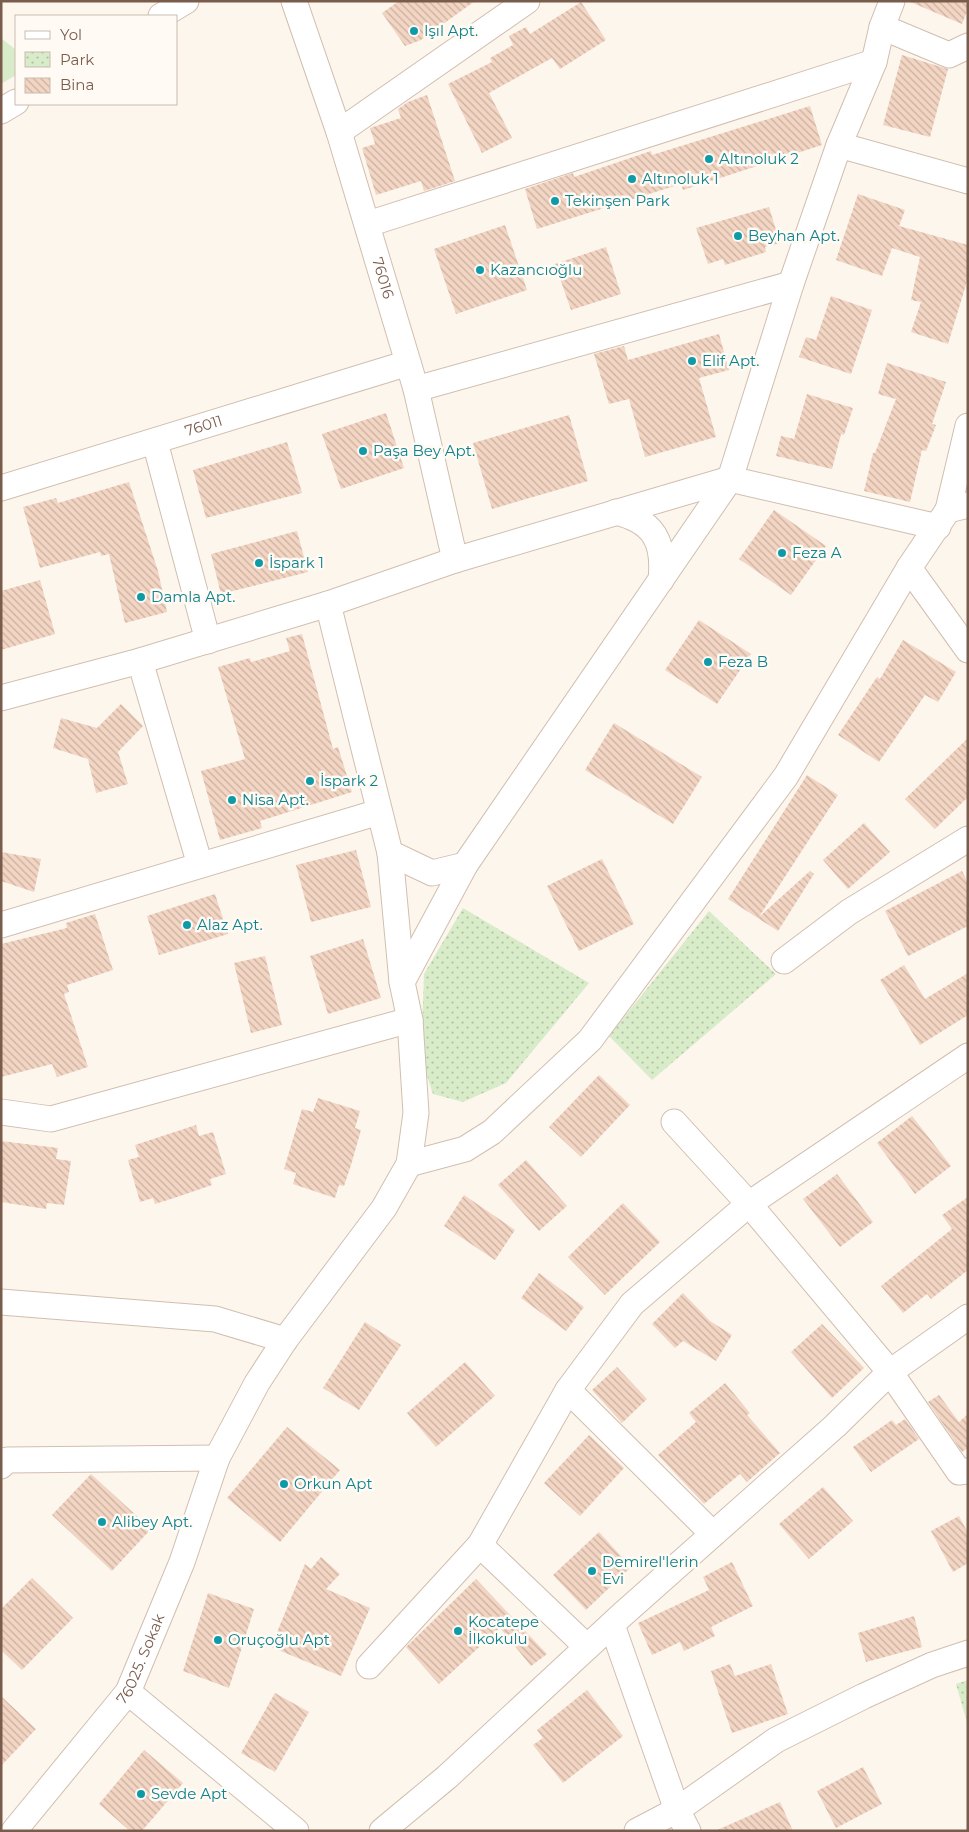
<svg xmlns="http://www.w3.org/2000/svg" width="969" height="1832" font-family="Montserrat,sans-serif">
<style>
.green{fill:#d8ecc9}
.park{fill:url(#park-dots)}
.building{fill:url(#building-back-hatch)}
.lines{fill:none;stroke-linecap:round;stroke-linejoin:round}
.minor-casing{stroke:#d1beb0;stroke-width:27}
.minor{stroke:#fff;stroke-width:25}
.culture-dot{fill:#0f9aa8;stroke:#fffaf3;stroke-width:2}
.labels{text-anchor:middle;stroke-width:5;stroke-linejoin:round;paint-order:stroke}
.culture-label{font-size:15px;fill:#0d838f;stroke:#fffaf3;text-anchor:start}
.street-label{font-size:15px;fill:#7a5c4d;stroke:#fffaf3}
</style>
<defs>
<pattern id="park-dots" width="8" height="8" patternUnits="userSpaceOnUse" patternTransform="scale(1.25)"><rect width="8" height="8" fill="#d8ecc9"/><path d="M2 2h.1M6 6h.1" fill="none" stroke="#b4c2a5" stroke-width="1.8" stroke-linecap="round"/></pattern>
<pattern id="building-back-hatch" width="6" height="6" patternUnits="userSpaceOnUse" patternTransform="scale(1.25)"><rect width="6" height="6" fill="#f3d5c3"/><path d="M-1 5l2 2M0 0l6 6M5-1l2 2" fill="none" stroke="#cab0a1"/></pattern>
</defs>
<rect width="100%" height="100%" fill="#fdf6ec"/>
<path class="green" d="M1 38 16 50V75L1 84Z"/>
<g class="park">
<path d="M463 908 589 983 506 1083 463 1102 433 1094 421 1057 424 974Z"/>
<path d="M709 911 776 974 652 1080 609 1036Z"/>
<path d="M968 1680V1726L956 1684Z"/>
</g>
<g class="building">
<path d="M399 1H475L421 40 405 46 382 13Z"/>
<path d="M908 1H968V9L962 24Z"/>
<path d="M581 2 606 40 560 69 552 58 489 93 512 138 482 153 448 84 492 62 490 58 513 45 509 36 526 27 530 34Z"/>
<path d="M902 55 948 69 930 137 883 125Z"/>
<path d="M427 95 455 181 424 191 421 181 376 195 362 148 375 144 370 128 401 118 398 109 408 102Z"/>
<path d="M810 106 822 145 683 190 681 184 537 229 525 189 573 173 574 177 651 151 652 155Z"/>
<path d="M858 194 905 210 899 226 968 245V278L948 344 911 332 921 302 911 300 920 257 892 248 882 276 836 260Z"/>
<path d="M769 207 780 243 765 247 766 252 725 265 723 259 708 264 696 228Z"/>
<path d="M505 225 527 290 456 314 434 249Z"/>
<path d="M606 247 621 294 571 310 555 264Z"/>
<path d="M831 296 872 310 851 374 799 357 806 337 816 340Z"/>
<path d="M719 334 729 370 699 378 716 437 645 457 629 399 609 404 594 354 624 346 628 360Z"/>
<path d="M887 363 946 382 932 424 936 425 926 451 922 450 910 502 864 491 873 453H875L896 399 878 394Z"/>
<path d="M807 394 853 408 844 435 841 434 832 469 776 456 781 436 794 439Z"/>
<path d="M386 413 404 468 341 489 322 434Z"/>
<path d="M569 415 588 481 492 509 473 443Z"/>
<path d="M287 442 302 493 206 518 193 470Z"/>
<path d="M129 482 158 571 167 612 125 623 109 554 101 556 100 552 40 568 23 507 56 498 58 503Z"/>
<path d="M774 510 826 546 791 595 739 559Z"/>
<path d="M297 531 308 572 221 594 211 554Z"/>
<path d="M40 580 55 634 1 650V591Z"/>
<path d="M699 620 751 654 717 704 665 670Z"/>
<path d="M302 634 333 749 338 747 352 792 260 821 262 828 220 840 201 771 245 759 218 667 250 658 251 662 290 651 286 638Z"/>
<path d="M903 640 956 672 938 702 925 695 879 762 838 735 877 677 880 679Z"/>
<path d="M121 704 143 726 118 752 128 784 96 793 88 759 53 748 61 718 97 728Z"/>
<path d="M614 723 702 777 673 824 585 770Z"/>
<path d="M968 738V797L935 829 905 799Z"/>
<path d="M807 775 838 795 759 917 810 871 814 874 778 931 728 899Z"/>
<path d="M864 823 890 852 848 889 823 860Z"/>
<path d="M356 850 371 907 311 922 296 865Z"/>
<path d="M1 852 41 859 34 892 1 881Z"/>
<path d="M602 859 634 924 579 951 547 886Z"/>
<path d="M962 871 968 883V926L908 956 885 911Z"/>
<path d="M215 894 228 934 159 955 147 916Z"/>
<path d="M95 914 113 970 67 985 69 992 64 994 88 1067 57 1077 52 1064 1 1077V944L67 928 66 923Z"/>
<path d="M363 939 381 998 328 1014 310 956Z"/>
<path d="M265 956 282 1025 251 1033 234 963Z"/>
<path d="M904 965 925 999 968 973V1015L920 1045 880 980Z"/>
<path d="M599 1075 630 1105 581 1157 549 1127Z"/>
<path d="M318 1098 360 1111 355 1128 361 1130 351 1165 344 1186 339 1185 335 1198 293 1184 296 1173 284 1169 302 1109 313 1112Z"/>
<path d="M912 1116 951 1166 915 1194 877 1143Z"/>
<path d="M196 1125 199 1136 213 1132 226 1174 210 1179 212 1185 177 1197 155 1204 153 1198 140 1202 128 1160 139 1157 135 1145Z"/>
<path d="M1 1141 58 1148 56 1159 71 1161 64 1205 47 1203 46 1209 1 1202Z"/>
<path d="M526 1160 567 1206 539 1231 498 1185Z"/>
<path d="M837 1174 873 1222 840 1247 803 1199Z"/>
<path d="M464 1195 515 1230 495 1260 444 1226Z"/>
<path d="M968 1197V1270L931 1299 927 1294 903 1313 881 1286 952 1229 942 1215Z"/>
<path d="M623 1203 660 1242 605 1295 568 1257Z"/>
<path d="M539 1273 584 1307 566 1331 521 1298Z"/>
<path d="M683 1293 710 1321 732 1335 716 1361 683 1341 675 1348 652 1324Z"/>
<path d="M365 1322 401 1345 359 1410 323 1388Z"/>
<path d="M822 1324 864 1368 832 1398 791 1352Z"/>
<path d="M465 1362 495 1396 436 1447 407 1413Z"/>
<path d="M617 1367 647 1399 622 1423 592 1390Z"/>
<path d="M725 1383 750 1413 747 1415 780 1453 747 1482 740 1474 704 1504 658 1455 696 1422 689 1413Z"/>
<path d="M939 1395 959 1422 968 1414V1448L962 1452 928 1402Z"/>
<path d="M905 1419 919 1439 871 1472 853 1447 892 1420 896 1425Z"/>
<path d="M287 1427 340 1470 280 1542 227 1498Z"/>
<path d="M589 1435 624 1468 580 1516 544 1483Z"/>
<path d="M91 1474 151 1529 112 1571 52 1515Z"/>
<path d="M823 1487 853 1521 809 1559 779 1524Z"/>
<path d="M959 1516 968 1533V1563L953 1572 931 1531Z"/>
<path d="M599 1532 631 1567 586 1610 553 1575Z"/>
<path d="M321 1557 340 1574 326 1589 370 1608 341 1676 271 1647 305 1564 311 1569Z"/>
<path d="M732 1562 753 1606 711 1627 715 1636 684 1651 680 1642 652 1655 638 1623 709 1590 703 1577Z"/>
<path d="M32 1578 73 1618 22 1670 1 1650V1609Z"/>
<path d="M476 1579 547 1654 531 1666 500 1628 439 1684 406 1647Z"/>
<path d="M208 1593 254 1609 229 1688 183 1671Z"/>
<path d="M914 1616 922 1647 866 1662 858 1633Z"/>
<path d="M730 1664 735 1676 771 1664 788 1714 732 1733 711 1671Z"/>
<path d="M587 1690 623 1736 563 1783 533 1745 543 1738 537 1730Z"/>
<path d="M275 1693 309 1712 275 1772 241 1753Z"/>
<path d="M1 1696 36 1729 1 1766Z"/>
<path d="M144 1750 183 1783 142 1831H130L99 1804Z"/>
<path d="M863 1767 882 1804 836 1828 817 1791Z"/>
<path d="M780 1802 793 1831H715Z"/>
</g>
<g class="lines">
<g class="minor-casing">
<g id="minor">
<path id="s1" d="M294 1 339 132 416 389 455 560"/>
<path d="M161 16 186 1"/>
<path d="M882 27 949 55 968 46"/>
<path d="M1 111 16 102"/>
<path d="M339 132 527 1"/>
<path d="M839 145 968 181"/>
<path d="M368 224 874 62"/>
<path d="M416 389 791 284"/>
<path d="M155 442 208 641"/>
<path id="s2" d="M1 488 408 363"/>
<path d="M948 510 968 426"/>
<path d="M616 512C654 521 665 542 661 580"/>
<path d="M909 568 968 650"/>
<path d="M328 604 390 853 402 982"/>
<path d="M140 661 200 865"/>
<path d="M1 698 140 661 328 604 455 560 730 479 938 527"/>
<path d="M390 853 432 873 465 865"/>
<path d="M1 925 379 812"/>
<path d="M784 961 849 912 968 839"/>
<path d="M968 1056 749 1204 890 1372 959 1472 968 1471"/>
<path d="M1 1112 51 1119 410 1020"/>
<path d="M409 1164 465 1149 492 1132 590 1040 786 776 909 568 948 510 968 505"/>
<path d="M1 1302 215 1319 285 1340"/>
<path d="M568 1390 713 1534"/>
<path d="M1 1466 7 1460 217 1458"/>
<path d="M480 1545 587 1647"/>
<path d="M612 1625 677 1810 688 1831"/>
<path d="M369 1666 480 1545 568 1390 632 1304 749 1204 674 1122"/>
<path d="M128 1692 296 1831"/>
<path id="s3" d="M14 1831 128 1692 182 1562 217 1458 257 1383 285 1340 384 1208 409 1164 416 1113 410 1020 402 982 465 865 730 479 791 284 839 145 874 62 882 27 892 1"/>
<path d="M382 1831 447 1777 623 1614 835 1426 890 1372 968 1317"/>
<path d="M637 1831 677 1810 776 1740 864 1696 932 1665 968 1653"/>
</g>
</g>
<use href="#minor" class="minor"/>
</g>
<g class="culture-dot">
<circle cx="414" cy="31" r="5"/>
<circle cx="709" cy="159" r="5"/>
<circle cx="632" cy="179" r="5"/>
<circle cx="555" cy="201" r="5"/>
<circle cx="738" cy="236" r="5"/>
<circle cx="480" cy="270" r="5"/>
<circle cx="692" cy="361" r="5"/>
<circle cx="363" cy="451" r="5"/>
<circle cx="782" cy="553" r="5"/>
<circle cx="259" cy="563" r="5"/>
<circle cx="141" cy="597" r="5"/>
<circle cx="708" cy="662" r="5"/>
<circle cx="310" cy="781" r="5"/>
<circle cx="232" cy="800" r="5"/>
<circle cx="187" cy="925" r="5"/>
<circle cx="284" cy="1484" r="5"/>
<circle cx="102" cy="1522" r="5"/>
<circle cx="592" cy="1571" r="5"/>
<circle cx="458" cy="1631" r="5"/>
<circle cx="218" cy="1640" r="5"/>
<circle cx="141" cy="1794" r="5"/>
</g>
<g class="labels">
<g class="culture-label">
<text x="424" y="36">Işıl Apt.</text>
<text x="719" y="164">Altınoluk 2</text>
<text x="642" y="184">Altınoluk 1</text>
<text x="565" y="206">Tekinşen Park</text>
<text x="748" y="241">Beyhan Apt.</text>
<text x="490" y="275">Kazancıoğlu</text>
<text x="702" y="366">Elif Apt.</text>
<text x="373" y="456">Paşa Bey Apt.</text>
<text x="792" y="558">Feza A</text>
<text x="269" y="568">İspark 1</text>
<text x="151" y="602">Damla Apt.</text>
<text x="718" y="667">Feza B</text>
<text x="320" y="786">İspark 2</text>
<text x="242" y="805">Nisa Apt.</text>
<text x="197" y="930">Alaz Apt.</text>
<text x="294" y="1489">Orkun Apt</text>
<text x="112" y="1527">Alibey Apt.</text>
<text x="602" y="1567">Demirel'lerin<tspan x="602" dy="17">Evi</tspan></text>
<text x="468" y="1627">Kocatepe<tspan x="468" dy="17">İlkokulu</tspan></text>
<text x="228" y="1645">Oruçoğlu Apt</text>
<text x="151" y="1799">Sevde Apt</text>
</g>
<g class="street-label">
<text dy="5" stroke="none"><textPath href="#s1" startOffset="291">76016</textPath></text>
<text dy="5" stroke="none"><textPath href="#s2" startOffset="212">76011</textPath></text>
<text dy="5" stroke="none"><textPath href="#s3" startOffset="215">76025. Sokak</textPath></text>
</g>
</g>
<rect width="969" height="1832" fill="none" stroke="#7a5c4d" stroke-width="5"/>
<rect x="15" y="15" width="162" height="90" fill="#fffaf3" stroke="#cabbb1"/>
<rect x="25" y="31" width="25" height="8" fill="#ffffff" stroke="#cabbb1"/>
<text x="60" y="40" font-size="15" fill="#7a5c4d">Yol</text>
<rect x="25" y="52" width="25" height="15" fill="url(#park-dots)" stroke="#cabbb1"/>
<text x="60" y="65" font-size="15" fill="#7a5c4d">Park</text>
<rect x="25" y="78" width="25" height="15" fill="url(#building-back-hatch)" stroke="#cabbb1"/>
<text x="60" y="90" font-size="15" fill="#7a5c4d">Bina</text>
</svg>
